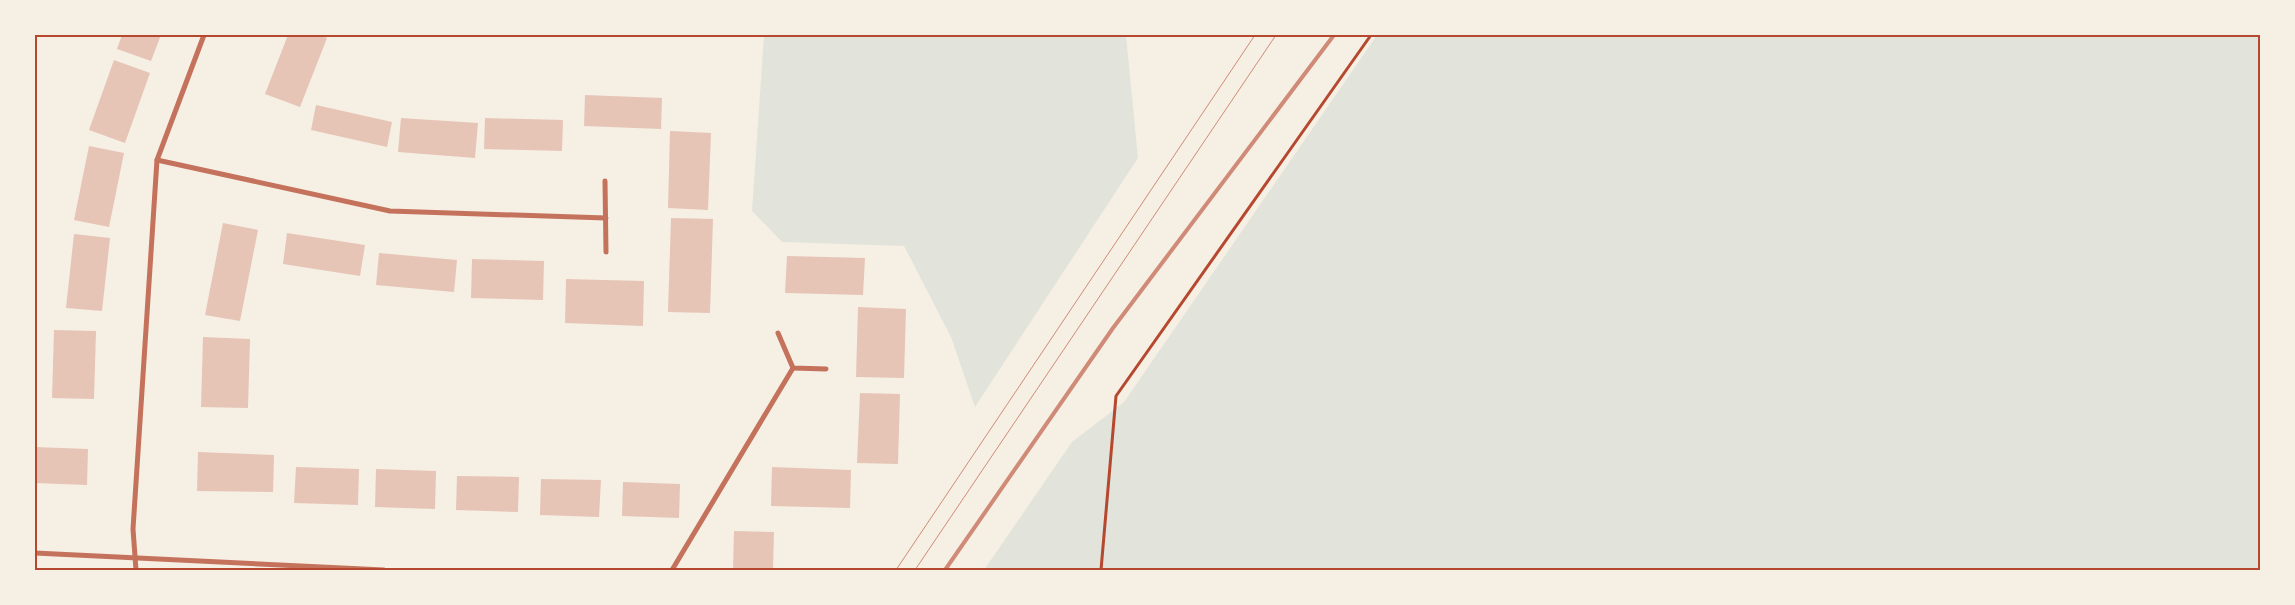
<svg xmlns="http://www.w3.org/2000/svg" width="2295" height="605" font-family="Karla,sans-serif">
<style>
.green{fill:#e2e4dc}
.building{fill:#e6c5b7}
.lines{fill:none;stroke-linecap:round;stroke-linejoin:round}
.path{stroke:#b5482f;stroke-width:3}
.minor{stroke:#c5725c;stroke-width:5}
.tram{stroke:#cf8b77;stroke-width:1}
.rail{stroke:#cf8b77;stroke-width:4}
.neatline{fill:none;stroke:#b5482f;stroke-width:2}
</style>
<rect width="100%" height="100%" fill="#f6efe4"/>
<g class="green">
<path d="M764 35H1126L1138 158 975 407 951 337 904 246 782 242 752 211Z"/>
<path d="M1377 35H2260V570H984L1072 442 1124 402Z"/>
</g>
<g class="building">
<path d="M122 35H161L151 61 117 49Z"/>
<path d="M288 35H320L327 38 300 107 265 94Z"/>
<path d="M114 60 150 73 125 143 89 130Z"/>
<path d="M585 95 662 98 661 129 584 126Z"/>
<path d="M316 105 392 122 387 147 311 130Z"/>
<path d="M401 118 478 123 475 158 398 152Z"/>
<path d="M485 118 563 120 562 151 484 149Z"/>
<path d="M670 131 711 133 708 210 668 208Z"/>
<path d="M89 146 124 153 109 227 74 220Z"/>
<path d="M671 218 713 219 710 313 668 312Z"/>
<path d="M223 223 258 230 240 321 205 315Z"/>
<path d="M287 233 365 245 360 276 283 264Z"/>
<path d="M74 234 110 238 102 311 66 308Z"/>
<path d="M379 253 457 260 454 292 376 285Z"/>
<path d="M787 256 865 258 863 295 785 293Z"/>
<path d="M472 259 544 261 543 300 471 298Z"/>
<path d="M566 279 644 281 643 326 565 323Z"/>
<path d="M858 307 906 309 904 378 856 377Z"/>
<path d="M54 330 96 331 94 399 52 398Z"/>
<path d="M203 337 250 339 248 408 201 407Z"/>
<path d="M860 393 900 394 898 464 857 463Z"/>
<path d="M35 447 88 449 87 485 35 483Z"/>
<path d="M198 452 274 455 273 492 197 491Z"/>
<path d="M296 467 359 469 358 505 294 503Z"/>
<path d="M772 467 851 470 850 508 771 506Z"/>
<path d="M376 469 436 471 435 509 375 507Z"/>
<path d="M457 476 519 477 518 512 456 510Z"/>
<path d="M541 479 601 480 599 517 540 515Z"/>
<path d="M623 482 680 484 679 518 622 516Z"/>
<path d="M734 531 774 532 773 570H733Z"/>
</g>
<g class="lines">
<path class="path" d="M1101 570 1116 396 1371 35"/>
<g class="minor">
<path d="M157 160 390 211 606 218"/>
<path d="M605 181 606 252"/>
<path d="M778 333 793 368 826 369"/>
<path d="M35 553 384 570"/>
<path d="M136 570 133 529 157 160 204 35"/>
<path d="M672 570 793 368"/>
</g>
<g class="tram">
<path d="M896 570 1255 35"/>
<path d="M915 570 1276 35"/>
</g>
<path class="rail" d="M945 570 1113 328 1334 35"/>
</g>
<rect width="2295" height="605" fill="none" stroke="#f6efe4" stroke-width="72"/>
<rect x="36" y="36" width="2223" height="533" class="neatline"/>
</svg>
